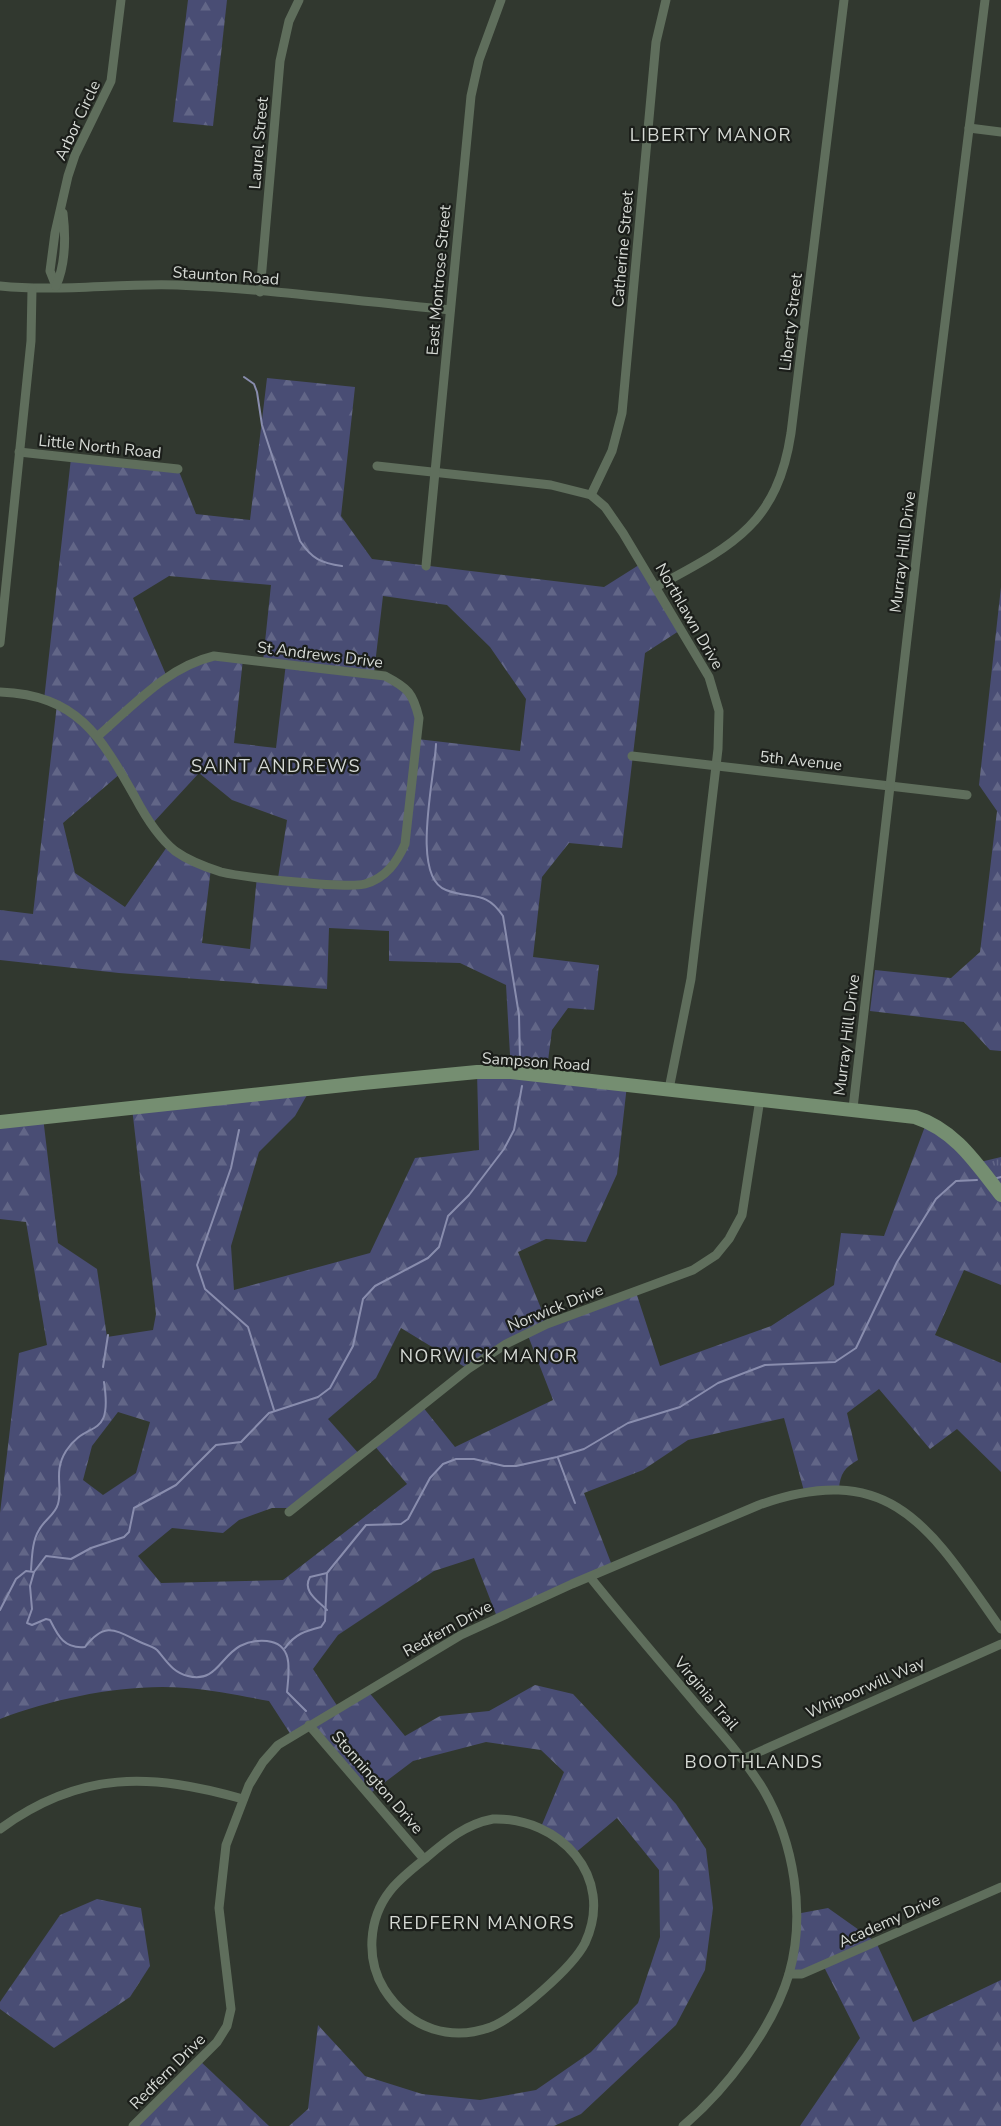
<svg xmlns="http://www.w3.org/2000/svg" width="1001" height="2126" font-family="'Nunito Sans',sans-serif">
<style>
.grass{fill:url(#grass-tufts)}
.forest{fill:url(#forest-firs);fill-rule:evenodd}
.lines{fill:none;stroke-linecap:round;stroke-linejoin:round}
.stream{stroke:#898dae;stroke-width:2}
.street{stroke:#5f6e5c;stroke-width:9}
.secondary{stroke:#758e71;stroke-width:14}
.labels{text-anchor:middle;stroke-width:4.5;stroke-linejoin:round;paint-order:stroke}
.street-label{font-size:16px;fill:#d6dad5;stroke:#1b1e1a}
.neighbourhood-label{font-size:18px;letter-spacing:1.5px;fill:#d6dad5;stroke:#1b1e1a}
</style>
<defs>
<pattern id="grass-tufts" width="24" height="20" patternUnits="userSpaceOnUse" patternTransform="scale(1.5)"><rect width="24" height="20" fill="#494d74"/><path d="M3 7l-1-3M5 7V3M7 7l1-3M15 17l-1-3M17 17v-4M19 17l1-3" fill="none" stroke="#626687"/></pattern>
<pattern id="forest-firs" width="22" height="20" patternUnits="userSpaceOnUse" patternTransform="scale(1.5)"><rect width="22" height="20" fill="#494d74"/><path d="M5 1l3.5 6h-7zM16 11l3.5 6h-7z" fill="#626687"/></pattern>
</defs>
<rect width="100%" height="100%" fill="#31382f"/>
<path class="grass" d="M1001 1157V1195L976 1163Z"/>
<g class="forest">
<path d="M188 0H227L213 126 173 122Z"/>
<path d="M267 378 355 387 341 516 372 559 604 587 642 563 682 629 645 653 622 848 569 843 542 877 533 957 599 965 594 1010 568 1008 552 1030 546 1076 627 1085 617 1174 586 1242 546 1239 518 1252 547 1323 636 1292 660 1366 771 1326 834 1285 841 1233 884 1236 927 1121 1001 1195V1285L964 1270 935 1335 1001 1363V1472L957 1429 930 1449 879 1389 847 1413 858 1460C845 1467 840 1474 839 1489L804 1491 784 1418 688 1440 643 1470 584 1493 613 1568 497 1617 474 1558 434 1571 338 1635 313 1669 338 1707 367 1690 405 1736 440 1716 489 1711 535 1685 573 1694 676 1804 706 1849 713 1908 705 1970 676 2025 581 2114 554 2126H289L308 2109 318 2025 365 2076 422 2094 480 2100 536 2090 591 2052 638 2003 660 1937 659 1870 617 1818 574 1854 541 1827 564 1772 541 1750 486 1742 413 1761 368 1795 309 1725 291 1735 269 1701C241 1696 214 1690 186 1688 127 1683 55 1698 0 1719V1513L19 1353 47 1345 26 1222 0 1219V1122L43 1117 58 1243 97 1269 107 1337 153 1330 156 1314 132 1108 311 1088 295 1116 259 1152 231 1246 234 1290 370 1253 415 1158 479 1150 477 1072H511L506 985 460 963 389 961V931L329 928 327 989 119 973 0 960V910L33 914 57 704 44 700 71 458 178 469 196 514 250 520ZM169 576 271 585 263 661 286 663 276 748 234 743 243 659 196 661 167 677 133 598ZM383 596 447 605 490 647 526 699 520 751 417 739 414 698 374 673ZM121 773 152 824 199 773 232 800 287 820 278 878 257 876 250 949 202 943 211 868 169 844 125 907 75 873 63 823ZM401 1328 468 1369 527 1333 553 1400 455 1447 422 1406 373 1444 407 1484 283 1580 161 1583 138 1556 172 1528 223 1533 239 1520 272 1508H294L360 1455 328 1419 376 1378ZM118 1412 150 1422 136 1473 103 1495 83 1480 92 1446Z"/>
<path d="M1001 587V1051L990 1050 964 1022 870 1011 875 970 951 978 980 952 997 811 979 785Z"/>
<path d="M97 1899 141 1908 150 1966 130 1997 54 2048 0 2009V2002L60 1915Z"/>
<path d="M828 1908 876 1942 913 2022 1001 1980V2126H800L860 2038 823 1965 789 1974 796 1914Z"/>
<path d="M199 2060 269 2126H133Z"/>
</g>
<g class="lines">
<g class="stream">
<path d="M244 377 254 384 257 392 262 425 300 541C312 559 321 563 342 566"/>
<path d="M436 744C435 776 410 877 446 890 471 900 485 889 503 916L519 1015 520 1060"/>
<path d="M239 1130 231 1168 197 1265 205 1289 248 1327 274 1410"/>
<path d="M997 1178 1001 1177"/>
<path d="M103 1367 108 1335"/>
<path d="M558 1458 575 1503"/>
<path d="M31 1570C32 1558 32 1541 39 1530 44 1520 55 1515 58 1504 63 1486 53 1472 66 1451 87 1418 113 1442 104 1382"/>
<path d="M34 1572 30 1586 32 1609 27 1623 32 1625 46 1619 50 1620C58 1636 64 1649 85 1647 105 1621 115 1630 140 1642 146 1645 152 1646 157 1650 167 1661 172 1672 188 1676 216 1683 220 1657 240 1646 248 1642 258 1640 267 1641 294 1644 289 1671 287 1692L306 1711"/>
<path d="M0 1610 16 1579 26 1571 34 1572 46 1556 71 1559 91 1548 124 1537 129 1532 134 1508 176 1485 216 1445 241 1442 269 1413 318 1397 330 1388 353 1346 363 1299 375 1286 428 1258 439 1247 448 1216 469 1195 504 1149 514 1130 522 1086"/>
<path d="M327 1610C317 1600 302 1591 310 1577L327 1573"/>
<path d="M285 1648C295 1634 305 1631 321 1627L325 1621 327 1573 366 1525 401 1524 408 1519 430 1478 443 1464 456 1459H474L504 1466H516L557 1457 584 1449 628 1423 680 1407 718 1383 765 1365 835 1362 856 1348 897 1262 936 1199 956 1181 977 1180"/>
</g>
<g class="street">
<path d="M969 128 1001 132"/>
<path d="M0 286C59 292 118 283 177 285 268 289 360 301 450 310"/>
<path d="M56 286 50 271 55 233 68 176 75 155 111 81 121 0"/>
<path d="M56 286C66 263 66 238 63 213"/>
<path d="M260 292 280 61 289 21 299 0"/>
<path d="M19 452 178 469"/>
<path d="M377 466 551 485 591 495 605 507 623 533 709 677 719 711 718 749 691 979 669 1089"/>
<path d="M591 495 612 451 622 413 656 42 666 0"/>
<path d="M426 566 471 96 479 60 501 0"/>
<path d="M656 587C732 546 777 525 791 433L844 0"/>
<path d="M0 643 31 341 32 289"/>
<path d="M0 692C77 695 100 735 135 797 145 816 158 837 175 851 189 861 205 867 221 872 241 877 347 889 365 884 386 878 397 862 405 844L419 718C413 693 408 688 385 676L214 656C167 667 133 706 98 736"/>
<path d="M632 756 967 795"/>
<path d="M853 1108 922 508 985 0"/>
<path d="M289 1512 468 1369 506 1344 547 1324 693 1270 716 1255 729 1239 742 1215 760 1099"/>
<path d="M590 1577C626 1622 664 1666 701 1710 723 1735 745 1760 763 1789 794 1842 806 1914 789 1974 773 2028 726 2090 683 2126"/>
<path d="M309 1725 424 1859"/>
<path d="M743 1759 1001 1644"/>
<path d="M493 1819C559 1817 616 1876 585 1943 573 1967 516 2017 491 2027 472 2034 452 2035 433 2029 412 2022 396 2008 384 1989 366 1960 368 1919 390 1891 400 1878 414 1868 427 1857 447 1840 466 1824 493 1819Z"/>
<path d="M0 1829C81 1770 151 1773 243 1799"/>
<path d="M789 1974H802L1001 1887"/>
<path d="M133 2126 217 2042 227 2026 231 2009 219 1908 226 1845 249 1785 263 1762 278 1745 461 1635 572 1584 759 1505C893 1457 932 1531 1001 1629"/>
</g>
<path class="secondary" d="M0 1122 363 1083 477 1072H511L915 1117C955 1130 976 1163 1001 1195"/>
</g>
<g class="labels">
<g class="street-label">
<text transform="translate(77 120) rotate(-65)" y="6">Arbor Circle</text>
<text transform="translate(258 143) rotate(-85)" y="6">Laurel Street</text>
<text transform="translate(622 249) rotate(-85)" y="6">Catherine Street</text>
<text transform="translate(226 275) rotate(4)" y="6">Staunton Road</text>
<text transform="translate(438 280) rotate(-85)" y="6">East Montrose Street</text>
<text transform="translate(790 322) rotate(-83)" y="6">Liberty Street</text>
<text transform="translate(100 446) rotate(6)" y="6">Little North Road</text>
<text transform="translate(902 552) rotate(-83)" y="6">Murray Hill Drive</text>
<text transform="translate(690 616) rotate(60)" y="6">Northlawn Drive</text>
<text transform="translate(320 654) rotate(7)" y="6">St Andrews Drive</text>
<text transform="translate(801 760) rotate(6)" y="6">5th Avenue</text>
<text transform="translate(846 1035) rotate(-83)" y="6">Murray Hill Drive</text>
<text transform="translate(536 1061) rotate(4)" y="6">Sampson Road</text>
<text transform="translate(555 1307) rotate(-22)" y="6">Norwick Drive</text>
<text transform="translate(447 1628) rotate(-29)" y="6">Redfern Drive</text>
<text transform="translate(865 1687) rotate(-24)" y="6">Whipoorwill Way</text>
<text transform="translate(707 1693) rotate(50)" y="6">Virginia Trail</text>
<text transform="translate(378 1782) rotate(49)" y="6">Stonnington Drive</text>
<text transform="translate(889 1920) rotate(-24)" y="6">Academy Drive</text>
<text transform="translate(167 2071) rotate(-45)" y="6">Redfern Drive</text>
</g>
<g class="neighbourhood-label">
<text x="711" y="141">LIBERTY MANOR</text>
<text x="276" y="772">SAINT ANDREWS</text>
<text x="489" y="1362">NORWICK MANOR</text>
<text x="754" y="1768">BOOTHLANDS</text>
<text x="482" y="1929">REDFERN MANORS</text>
</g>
</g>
</svg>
